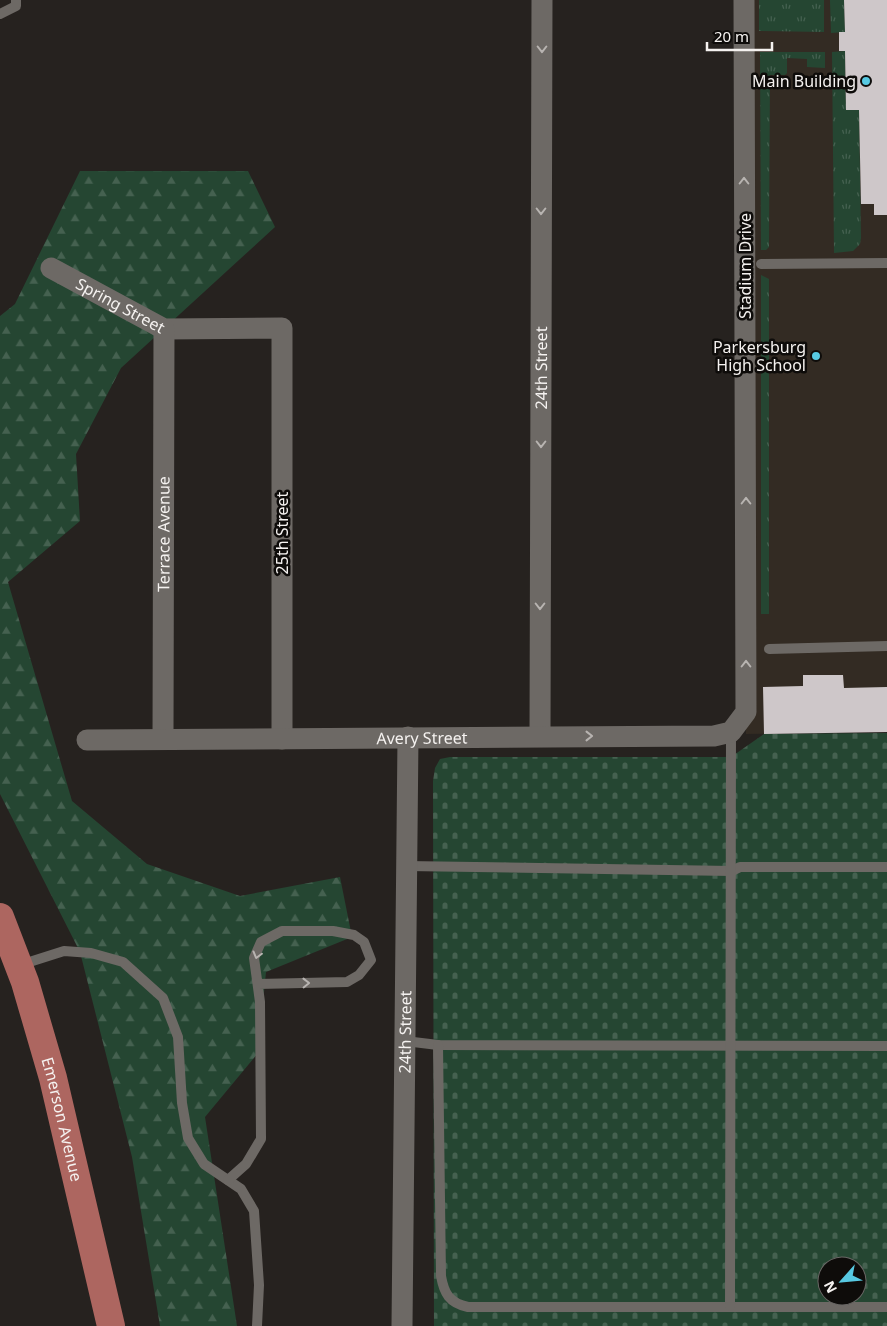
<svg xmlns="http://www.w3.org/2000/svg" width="887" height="1326" font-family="'Noto Sans',sans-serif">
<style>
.built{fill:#332b23}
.grass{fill:url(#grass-tufts)}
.forest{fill:url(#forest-firs)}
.cemetery{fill:url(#cemetery-stones);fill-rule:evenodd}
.building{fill:#cec7c9}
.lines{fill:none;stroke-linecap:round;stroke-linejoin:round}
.service{stroke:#6d6965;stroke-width:10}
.minor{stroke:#6d6965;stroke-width:21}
.primary{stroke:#ad6660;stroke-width:28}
.oneway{stroke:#b8b4b1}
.poi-dot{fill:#57c9e2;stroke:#0e0c0a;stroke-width:2}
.labels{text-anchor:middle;stroke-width:5;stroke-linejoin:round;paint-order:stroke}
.poi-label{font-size:16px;fill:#f5f2f0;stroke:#0e0c0a;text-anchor:end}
.street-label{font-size:16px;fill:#f5f2f0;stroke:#0e0c0a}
</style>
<defs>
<pattern id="grass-tufts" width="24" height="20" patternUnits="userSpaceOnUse" patternTransform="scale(1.25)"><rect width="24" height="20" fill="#254632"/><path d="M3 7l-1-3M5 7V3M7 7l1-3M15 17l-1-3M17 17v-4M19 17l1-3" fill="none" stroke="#456150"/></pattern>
<pattern id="forest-firs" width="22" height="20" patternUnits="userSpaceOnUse" patternTransform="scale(1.25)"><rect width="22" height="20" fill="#254632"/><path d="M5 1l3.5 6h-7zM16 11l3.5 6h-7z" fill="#456150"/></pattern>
<pattern id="cemetery-stones" width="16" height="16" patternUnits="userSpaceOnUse" patternTransform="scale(1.25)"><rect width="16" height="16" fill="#254632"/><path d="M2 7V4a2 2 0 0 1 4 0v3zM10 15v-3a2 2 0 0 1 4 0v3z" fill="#456150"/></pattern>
</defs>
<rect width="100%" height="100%" fill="#26221f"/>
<path class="built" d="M744 0H887V732L746 734Z"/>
<g class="grass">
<path d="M759 0H824V32L759 31Z"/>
<path d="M830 0H844L845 32 831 33Z"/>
<path d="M845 51 846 110H859L861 238 860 244 853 251 834 253 832 52Z"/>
<path d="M760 52H825V68L807 67V59L787 58V73L785 75H770L769 247 766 250H761Z"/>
<path d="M761 275 769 279V614H761Z"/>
</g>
<path class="forest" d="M80 171H248L275 227 121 368 76 454 80 521 8 582 72 801 147 864 240 896 340 877 352 937 266 972 258 1053 205 1117 237 1326H160L132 1157 80 952 0 794V316L15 304Z"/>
<path class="cemetery" d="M887 733V1326H434L433 781 435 768 440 759 450 757H731L764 734ZM827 1266H857V1296H827Z"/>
<g class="building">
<path d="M844 0H887V215H874V204H861L859 110H846L845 51H839V32H845Z"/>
<path d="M803 675H843L844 688 887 687V732L764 734 763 687 803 686Z"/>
</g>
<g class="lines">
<g class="service">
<path d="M0 14 16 6V0"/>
<path d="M761 264 887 263"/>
<path d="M769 649 887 646"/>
<path d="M406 866 732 871 740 867H887"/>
<path d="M20 965 64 951 91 953 123 962 163 998 178 1037 182 1103 188 1138 204 1164 241 1189 254 1211 259 1285 257 1326"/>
<path d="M405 1041 438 1045 887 1046"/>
<path d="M438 1045 441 1276C444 1293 449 1303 468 1307H887"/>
<path d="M228 1180 246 1164 261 1139 260 1002 254 958 261 942 282 931H333L354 935 364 942 371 960 359 975 347 982 258 984"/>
<path d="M730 1306 731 732"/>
</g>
<g class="minor">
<path id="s1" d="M51 268 164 329 282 328V739"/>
<path id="s2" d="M540 736 542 0"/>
<path id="s3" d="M163 739 164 329"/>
<path id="s4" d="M87 740 714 736 731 732 746 712 744 0"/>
<path id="s5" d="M402 1326 408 737"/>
</g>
<path class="primary" id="s6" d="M0 917 25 982 53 1078 111 1326"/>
</g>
<defs><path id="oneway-chevron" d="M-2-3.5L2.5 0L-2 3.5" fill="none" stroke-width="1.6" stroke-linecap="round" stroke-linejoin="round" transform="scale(1.25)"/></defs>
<g class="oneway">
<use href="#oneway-chevron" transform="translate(542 49) rotate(90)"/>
<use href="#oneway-chevron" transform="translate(744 181) rotate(-90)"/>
<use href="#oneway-chevron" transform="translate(541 211) rotate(90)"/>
<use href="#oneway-chevron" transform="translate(541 444) rotate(90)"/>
<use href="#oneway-chevron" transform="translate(746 501) rotate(-90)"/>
<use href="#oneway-chevron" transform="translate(540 606) rotate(90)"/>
<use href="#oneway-chevron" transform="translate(746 664) rotate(-90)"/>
<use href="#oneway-chevron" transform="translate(589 736)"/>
<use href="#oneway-chevron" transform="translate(257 955) rotate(105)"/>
<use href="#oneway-chevron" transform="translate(306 983) rotate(-1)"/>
</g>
<g class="poi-dot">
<circle cx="866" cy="81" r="5"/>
<circle cx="816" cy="356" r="5"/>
</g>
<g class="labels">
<g class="poi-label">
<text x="856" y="87">Main Building</text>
<text x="806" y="353">Parkersburg<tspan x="806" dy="18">High School</tspan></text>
</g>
<g class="street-label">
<text transform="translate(745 266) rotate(-90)" y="6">Stadium Drive</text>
<text dy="6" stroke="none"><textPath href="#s1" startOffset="79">Spring Street</textPath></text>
<text dy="6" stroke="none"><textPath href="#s2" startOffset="368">24th Street</textPath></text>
<text transform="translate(282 533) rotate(-90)" y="6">25th Street</text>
<text dy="6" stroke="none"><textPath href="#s3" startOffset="205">Terrace Avenue</textPath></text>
<text dy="6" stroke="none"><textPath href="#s4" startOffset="335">Avery Street</textPath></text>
<text dy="6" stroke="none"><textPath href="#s5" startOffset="294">24th Street</textPath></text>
<text dy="6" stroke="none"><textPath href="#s6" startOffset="212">Emerson Avenue</textPath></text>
</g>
</g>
<g transform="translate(842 1281) rotate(243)"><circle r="24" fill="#0e0c0a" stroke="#6a6866"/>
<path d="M0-4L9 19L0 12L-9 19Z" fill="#57c9e2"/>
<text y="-8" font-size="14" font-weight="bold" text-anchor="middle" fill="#f5f2f0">N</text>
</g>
<path d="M707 42v8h65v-8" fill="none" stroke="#f5f2f0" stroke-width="2.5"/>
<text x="714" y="42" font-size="15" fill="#f5f2f0" stroke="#0e0c0a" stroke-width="4" paint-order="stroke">20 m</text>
</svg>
